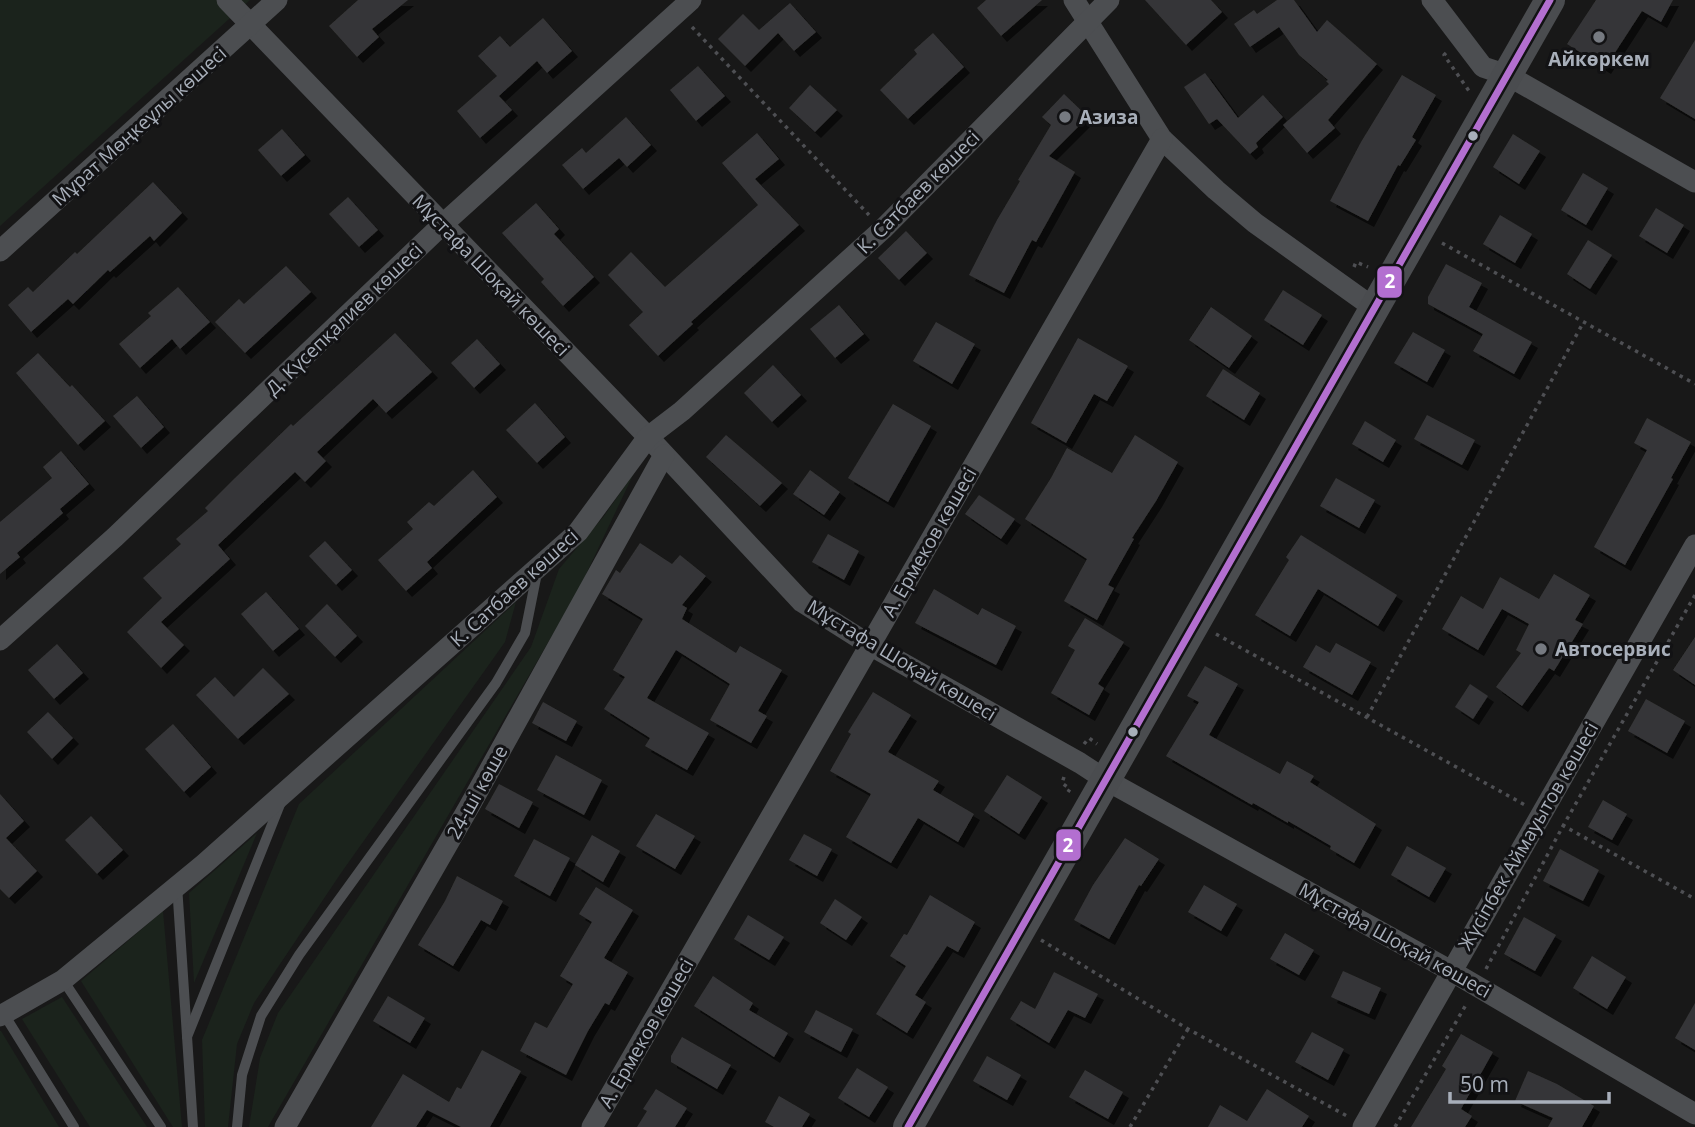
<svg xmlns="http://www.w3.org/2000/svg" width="1695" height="1127" font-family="'Open Sans',sans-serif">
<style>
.green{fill:#1b231c}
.building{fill:#363637;filter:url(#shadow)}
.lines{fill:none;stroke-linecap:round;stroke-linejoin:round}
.path{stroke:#4e4f53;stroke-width:3.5;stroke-dasharray:3.5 5;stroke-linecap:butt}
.lane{stroke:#4c4e51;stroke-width:10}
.street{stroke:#4c4e51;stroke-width:21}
.secondary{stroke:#4a4c4f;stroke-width:30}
.bus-1-casing{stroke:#121214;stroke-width:12}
.bus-1{stroke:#b36fd0;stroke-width:7}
.poi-dot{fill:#767a81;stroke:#121214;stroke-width:2.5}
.bus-dot{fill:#a8afba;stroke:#121214;stroke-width:2.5}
.labels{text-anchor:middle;stroke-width:6;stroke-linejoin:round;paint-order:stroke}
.poi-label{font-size:19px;font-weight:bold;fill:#a8afba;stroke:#121214;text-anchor:start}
.street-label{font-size:19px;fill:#a8afba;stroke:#121214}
.line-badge{stroke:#121214;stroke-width:2.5}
.badge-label{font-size:19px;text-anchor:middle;font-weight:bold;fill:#fff}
</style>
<defs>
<filter id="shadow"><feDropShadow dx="6" dy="6" stdDeviation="0" flood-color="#0009"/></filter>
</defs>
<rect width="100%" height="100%" fill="#181818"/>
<g class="green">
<path d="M0 0H250L0 226Z"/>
<path d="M634 473 579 589 268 1127H249L260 1058 278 1013 531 647 559 569 604 516Z"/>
<path d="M516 602 505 642 341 873 254 1003 237 1044 228 1127H205L202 1040 299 804Z"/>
<path d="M257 833 194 983 189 893Z"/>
<path d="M163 911 182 1127H173L81 981Z"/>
<path d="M62 997 147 1127H90L22 1019Z"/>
<path d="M0 1031H1L59 1127H0Z"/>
</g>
<g class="building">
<path d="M358 0H408L372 29 379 37 357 57 329 26Z"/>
<path d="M986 0H1042L1001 36 977 8Z"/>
<path d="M1145 0H1211L1222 12 1186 45Z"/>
<path d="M1277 0H1294L1317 32 1327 20 1377 64 1328 120 1335 128 1307 153 1283 125 1329 84 1326 81 1328 80 1299 55 1279 27 1250 47 1234 24 1254 10 1257 14Z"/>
<path d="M1596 0H1673L1661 22 1642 11 1605 68 1567 44Z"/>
<path d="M790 3 816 32 794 51 778 33 745 66 718 39 743 14 759 30Z"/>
<path d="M543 18 572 51 547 73 537 61 499 96 512 110 480 138 457 111 497 76 478 56 500 36 510 47Z"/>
<path d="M933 33 964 67 908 119 880 90 917 54 914 50Z"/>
<path d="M1695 40V119L1660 98Z"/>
<path d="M698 66 725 96 696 121 670 90Z"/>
<path d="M1205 73 1238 118 1263 95 1283 117 1256 143 1258 147 1250 154 1217 119 1209 124 1184 87Z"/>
<path d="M1402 75 1436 95 1412 137 1416 140 1400 166 1398 165 1368 221 1330 201 1361 142Z"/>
<path d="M810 85 837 110 815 132 789 108Z"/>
<path d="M1064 94 1088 117 1049 156 1075 172 1036 242 1032 240 1004 293 969 275 997 220 1020 181 1018 180 1051 125 1042 117Z"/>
<path d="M626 117 651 145 627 167 619 158 583 189 562 165 582 148 586 153Z"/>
<path d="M282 129 305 155 281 176 258 150Z"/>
<path d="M757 133 779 159 755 179 799 225 691 322 693 324 658 356 629 325 643 312 608 275 631 252 665 287 758 205 722 163Z"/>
<path d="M1513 134 1540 151 1519 184 1493 167Z"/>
<path d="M1583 173 1608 188 1586 225 1561 210Z"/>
<path d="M153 182 182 213 154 241 150 236 110 272 108 270 73 304 68 299 31 332 8 305 28 287 33 292 75 252 77 254Z"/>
<path d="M348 197 378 230 359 247 329 214Z"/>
<path d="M536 203 559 229 554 234 594 277 563 306 541 282 544 279 502 233Z"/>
<path d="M1656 208 1684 225 1667 253 1639 236Z"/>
<path d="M1500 215 1532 234 1515 263 1483 244Z"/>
<path d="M906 231 927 253 899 280 878 258Z"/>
<path d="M1588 240 1612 255 1590 289 1567 274Z"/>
<path d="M1446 264 1482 283 1469 307 1532 342 1514 374 1473 351 1483 334 1428 304V297Z"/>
<path d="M286 266 311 292 245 353 215 322 239 299 244 304Z"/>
<path d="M178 287 210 322 180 349 172 339 140 368 119 344 151 316 148 313Z"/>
<path d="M1283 290 1322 315 1303 345 1264 320Z"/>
<path d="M839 305 864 334 835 358 810 329Z"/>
<path d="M1211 307 1252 336 1229 368 1189 340Z"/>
<path d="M936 322 975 344 952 384 913 361Z"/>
<path d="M1413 332 1445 350 1427 382 1394 363Z"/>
<path d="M395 333 432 372 386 413 373 399 317 452 326 461 305 482 295 472 218 545 230 559 161 622 184 645 161 668 127 632 162 598 143 578 181 544 176 539 208 511 205 508 235 478 291 424 293 426Z"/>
<path d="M1078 338 1128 366 1107 401 1094 394 1066 443 1031 423Z"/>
<path d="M477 339 500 364 474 388 451 363Z"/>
<path d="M38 353 70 387 72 385 105 421 78 445 16 373Z"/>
<path d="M773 365 801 395 772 422 744 393Z"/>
<path d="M1223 369 1260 393 1244 420 1206 396Z"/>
<path d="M137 396 164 427 141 448 113 416Z"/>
<path d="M535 403 565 437 537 463 506 430Z"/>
<path d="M893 404 931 426 888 502 848 478Z"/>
<path d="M1427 415 1475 440 1462 465 1414 439Z"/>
<path d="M1647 418 1691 442 1671 478 1673 479 1625 565 1594 547 1647 450 1634 443Z"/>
<path d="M1365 421 1396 440 1383 462 1352 444Z"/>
<path d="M726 435 782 483 760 506 706 457Z"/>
<path d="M1135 435 1178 462 1156 501 1132 538 1134 539 1108 585 1114 588 1097 620 1064 601 1087 559 1025 519 1051 478 1067 448 1112 473Z"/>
<path d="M61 451 89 484 60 509 63 513 17 553 20 557 0 574V522L52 478 43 467Z"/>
<path d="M473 470 497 497 427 562 432 568 406 591 378 560 413 529 407 522 429 502 434 506Z"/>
<path d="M810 470 840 492 824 515 793 494Z"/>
<path d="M1336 478 1375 500 1359 528 1320 506Z"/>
<path d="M979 495 1015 519 1001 539 965 514Z"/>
<path d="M828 534 859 551 844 580 812 562Z"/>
<path d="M1301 535 1397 595 1378 626 1318 589 1290 636 1255 615 1289 560 1286 557Z"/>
<path d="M325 541 352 570 336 585 309 556Z"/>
<path d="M640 543 672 564 680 555 706 576 682 605 687 608 682 619 736 653 740 646 782 670 758 711 767 716 751 743 710 720 730 684 676 650 647 698 709 733 687 770 645 746 650 738 604 709 625 677 613 670 643 619 602 594 616 570 620 573Z"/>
<path d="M1554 574 1590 595 1575 620 1583 624 1554 671 1549 668 1522 706 1496 687 1521 653 1516 650 1529 624 1502 609 1478 650 1442 629 1461 596 1483 609 1500 577 1539 599Z"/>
<path d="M934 589 978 615 982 608 1016 626 996 665 915 623Z"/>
<path d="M266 592 299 629 273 651 241 614Z"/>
<path d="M327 604 357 636 335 657 305 626Z"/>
<path d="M1085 618 1124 642 1098 684 1104 688 1089 715 1051 693 1075 650 1068 646Z"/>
<path d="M1695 637V685L1673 670Z"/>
<path d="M1336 643 1371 662 1352 695 1303 667 1316 645 1330 653Z"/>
<path d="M57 644 83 673 54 699 28 670Z"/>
<path d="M1205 666 1238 684 1209 735 1280 774 1287 761 1314 776 1310 782 1376 824 1354 863 1330 849 1331 846 1288 821V823L1253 803 1252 805 1166 756 1199 702 1187 696Z"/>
<path d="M263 668 289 694 238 739 196 695 215 677 234 697Z"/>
<path d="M1470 684 1488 696 1473 719 1455 707Z"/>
<path d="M873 692 911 715 888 752 939 781 933 790 974 814 958 842 918 818 891 863 846 837 871 794 830 771 851 734 848 732Z"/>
<path d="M1646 699 1685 721 1667 753 1628 731Z"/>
<path d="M543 702 577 721 566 741 532 723Z"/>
<path d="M48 712 73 738 52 759 27 732Z"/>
<path d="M173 724 211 767 184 792 145 749Z"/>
<path d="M556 755 602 780 584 815 537 790Z"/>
<path d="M1007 775 1042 797 1019 834 984 811Z"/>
<path d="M499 784 533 802 519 828 485 809Z"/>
<path d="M0 794 24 821 6 838 37 871 9 898 0 889Z"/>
<path d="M1603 800 1627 814 1612 840 1588 827Z"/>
<path d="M656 814 695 836 675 869 636 846Z"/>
<path d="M91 816 123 850 97 874 65 840Z"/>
<path d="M804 834 832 849 817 876 789 860Z"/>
<path d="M592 835 620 851 603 882 575 865Z"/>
<path d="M1125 838 1159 859 1141 886 1139 885 1109 939 1074 920 1093 885Z"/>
<path d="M534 839 570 858 550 896 514 876Z"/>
<path d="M1407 846 1446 868 1429 897 1391 875Z"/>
<path d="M1560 849 1599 870 1583 901 1543 881Z"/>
<path d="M457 876 503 901 490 925 481 920 453 966 418 945 445 901Z"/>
<path d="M1204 885 1237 904 1221 931 1188 912Z"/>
<path d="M596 887 633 910 604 958 628 972 609 1005 605 1003 588 1031 566 1075 520 1051 535 1022 547 1028 573 984 560 976 592 922 579 914Z"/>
<path d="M930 895 975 922 958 952 947 946 915 995 926 1002 907 1033 876 1014 906 966 890 956 904 934 907 935Z"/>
<path d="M835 899 862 917 846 940 820 923Z"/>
<path d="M748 915 784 937 769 960 734 939Z"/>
<path d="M1524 917 1556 935 1535 971 1504 954Z"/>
<path d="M1285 933 1314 950 1299 975 1270 959Z"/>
<path d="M1592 956 1626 977 1607 1009 1573 988Z"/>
<path d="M1343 971 1381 988 1369 1014 1331 997Z"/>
<path d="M1054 972 1098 994 1085 1018 1068 1010 1049 1043 1010 1019 1021 1001 1035 1009Z"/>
<path d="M713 976 753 1003 749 1010 788 1033 774 1057 694 1006Z"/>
<path d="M388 996 425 1018 410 1043 373 1021Z"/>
<path d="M1695 1003V1050L1675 1038Z"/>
<path d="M816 1010 853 1029 841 1052 804 1032Z"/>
<path d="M1312 1032 1344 1049 1328 1080 1295 1062Z"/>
<path d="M1461 1034 1493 1052 1461 1109 1472 1116 1465 1127H1411L1446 1069 1442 1066Z"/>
<path d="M682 1037 731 1065 717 1089 671 1062V1056Z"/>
<path d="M482 1050 521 1071 490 1127H461L427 1110 416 1127H371L403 1074 449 1102 457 1087 461 1089Z"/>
<path d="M987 1056 1021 1075 1007 1100 973 1081Z"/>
<path d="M857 1068 888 1087 869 1117 838 1098Z"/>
<path d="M1085 1070 1123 1092 1108 1119 1069 1097Z"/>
<path d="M1528 1071 1557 1084 1594 1106 1582 1127H1548L1553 1118 1515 1101Z"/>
<path d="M656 1089 687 1108 675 1127H637L647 1111 643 1109Z"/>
<path d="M1267 1089 1309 1116 1302 1127H1208L1220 1105 1247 1121Z"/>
<path d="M779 1096 810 1114 802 1127H774L765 1122Z"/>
</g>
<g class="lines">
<g class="path">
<path d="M692 27 869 215"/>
<path d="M1446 53 1444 55 1469 91 1467 93"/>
<path d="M1442 243 1695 384"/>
<path d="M1354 267 1356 262 1368 267"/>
<path d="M1216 634 1525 805"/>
<path d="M1367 717 1583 323"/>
<path d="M1084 744 1089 738 1097 744"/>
<path d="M1064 777 1062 783 1070 789 1068 792"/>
<path d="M1562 825 1695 899"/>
<path d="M1041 940 1188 1029 1347 1116"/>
<path d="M1486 969 1563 826 1695 595"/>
<path d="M1130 1127 1188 1029"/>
<path d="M1395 1127 1467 1003"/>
</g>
<g class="lane">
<path d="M177 885 193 1127"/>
<path d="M63 980 161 1127"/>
<path d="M2 1011 74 1127"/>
<path d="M187 1037 281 802"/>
<path d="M237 1127 242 1075 261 1016 299 955 496 683 525 633 537 573"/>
</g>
<g class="street">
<path d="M227 0 648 437 802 602 870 645 1080 763 1106 780 1451 971 1695 1114"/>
<path d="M1074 0 1162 139 1216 190 1255 223 1374 308"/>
<path d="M1432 0 1483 67 1507 75 1695 182"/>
<path d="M0 251 277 0"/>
<path d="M0 640 115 537 442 225 691 0"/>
<path d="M0 1016 63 980 204 864 578 532 648 437 682 411 883 229 1109 0"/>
<path d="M285 1127 469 807 664 455"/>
<path d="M592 1127 1162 139"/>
<path d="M1363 1127 1695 545"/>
</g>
<path class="secondary" d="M908 1127 1550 0"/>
<g class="bus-1-casing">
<path id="bus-1" d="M908 1127 1550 0"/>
</g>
<use href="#bus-1" class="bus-1"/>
</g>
<g class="poi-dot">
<circle cx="1599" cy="37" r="7"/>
<circle cx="1065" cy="117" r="7"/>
<circle cx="1541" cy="649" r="7"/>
</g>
<g class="bus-dot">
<circle cx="1473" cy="136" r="6"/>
<circle cx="1133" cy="732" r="6"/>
</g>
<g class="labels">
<g class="poi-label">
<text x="1599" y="66" text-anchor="middle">Айкөркем</text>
<text x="1079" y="124">Азиза</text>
<text x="1555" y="656">Автосервис</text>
</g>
<g class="street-label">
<text transform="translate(139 126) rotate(-42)" y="7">Мұрат Мөңкеұлы көшесі</text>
<text transform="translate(918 192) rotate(-45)" y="7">К. Сатбаев көшесі</text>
<text transform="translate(491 275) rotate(46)" y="7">Мұстафа Шоқай көшесі</text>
<text transform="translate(344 319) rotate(-44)" y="7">Д. Күсепқалиев көшесі</text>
<text transform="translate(929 542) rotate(-60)" y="7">А. Ермеков көшесі</text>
<text transform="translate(514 588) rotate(-42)" y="7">К. Сатбаев көшесі</text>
<text transform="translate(902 660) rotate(31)" y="7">Мұстафа Шоқай көшесі</text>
<text transform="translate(477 792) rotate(-61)" y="7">24-ші көше</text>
<text transform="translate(1528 836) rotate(-60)" y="7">Жүсіпбек Аймауытов көшесі</text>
<text transform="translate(1395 940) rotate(29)" y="7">Мұстафа Шоқай көшесі</text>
<text transform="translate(646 1033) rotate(-60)" y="7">А. Ермеков көшесі</text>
</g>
</g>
<g class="line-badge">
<rect x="1376" y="265" width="27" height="34" rx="7" fill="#b36fd0"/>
<rect x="1055" y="828" width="27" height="34" rx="7" fill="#b36fd0"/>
</g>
<g class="badge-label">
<text x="1390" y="288">2</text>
<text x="1068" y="852">2</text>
</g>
<path d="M1450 1092v10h159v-10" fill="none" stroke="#a8afba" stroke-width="3.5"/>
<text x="1460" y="1092" font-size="21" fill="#a8afba" stroke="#121214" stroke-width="5" paint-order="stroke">50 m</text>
</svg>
